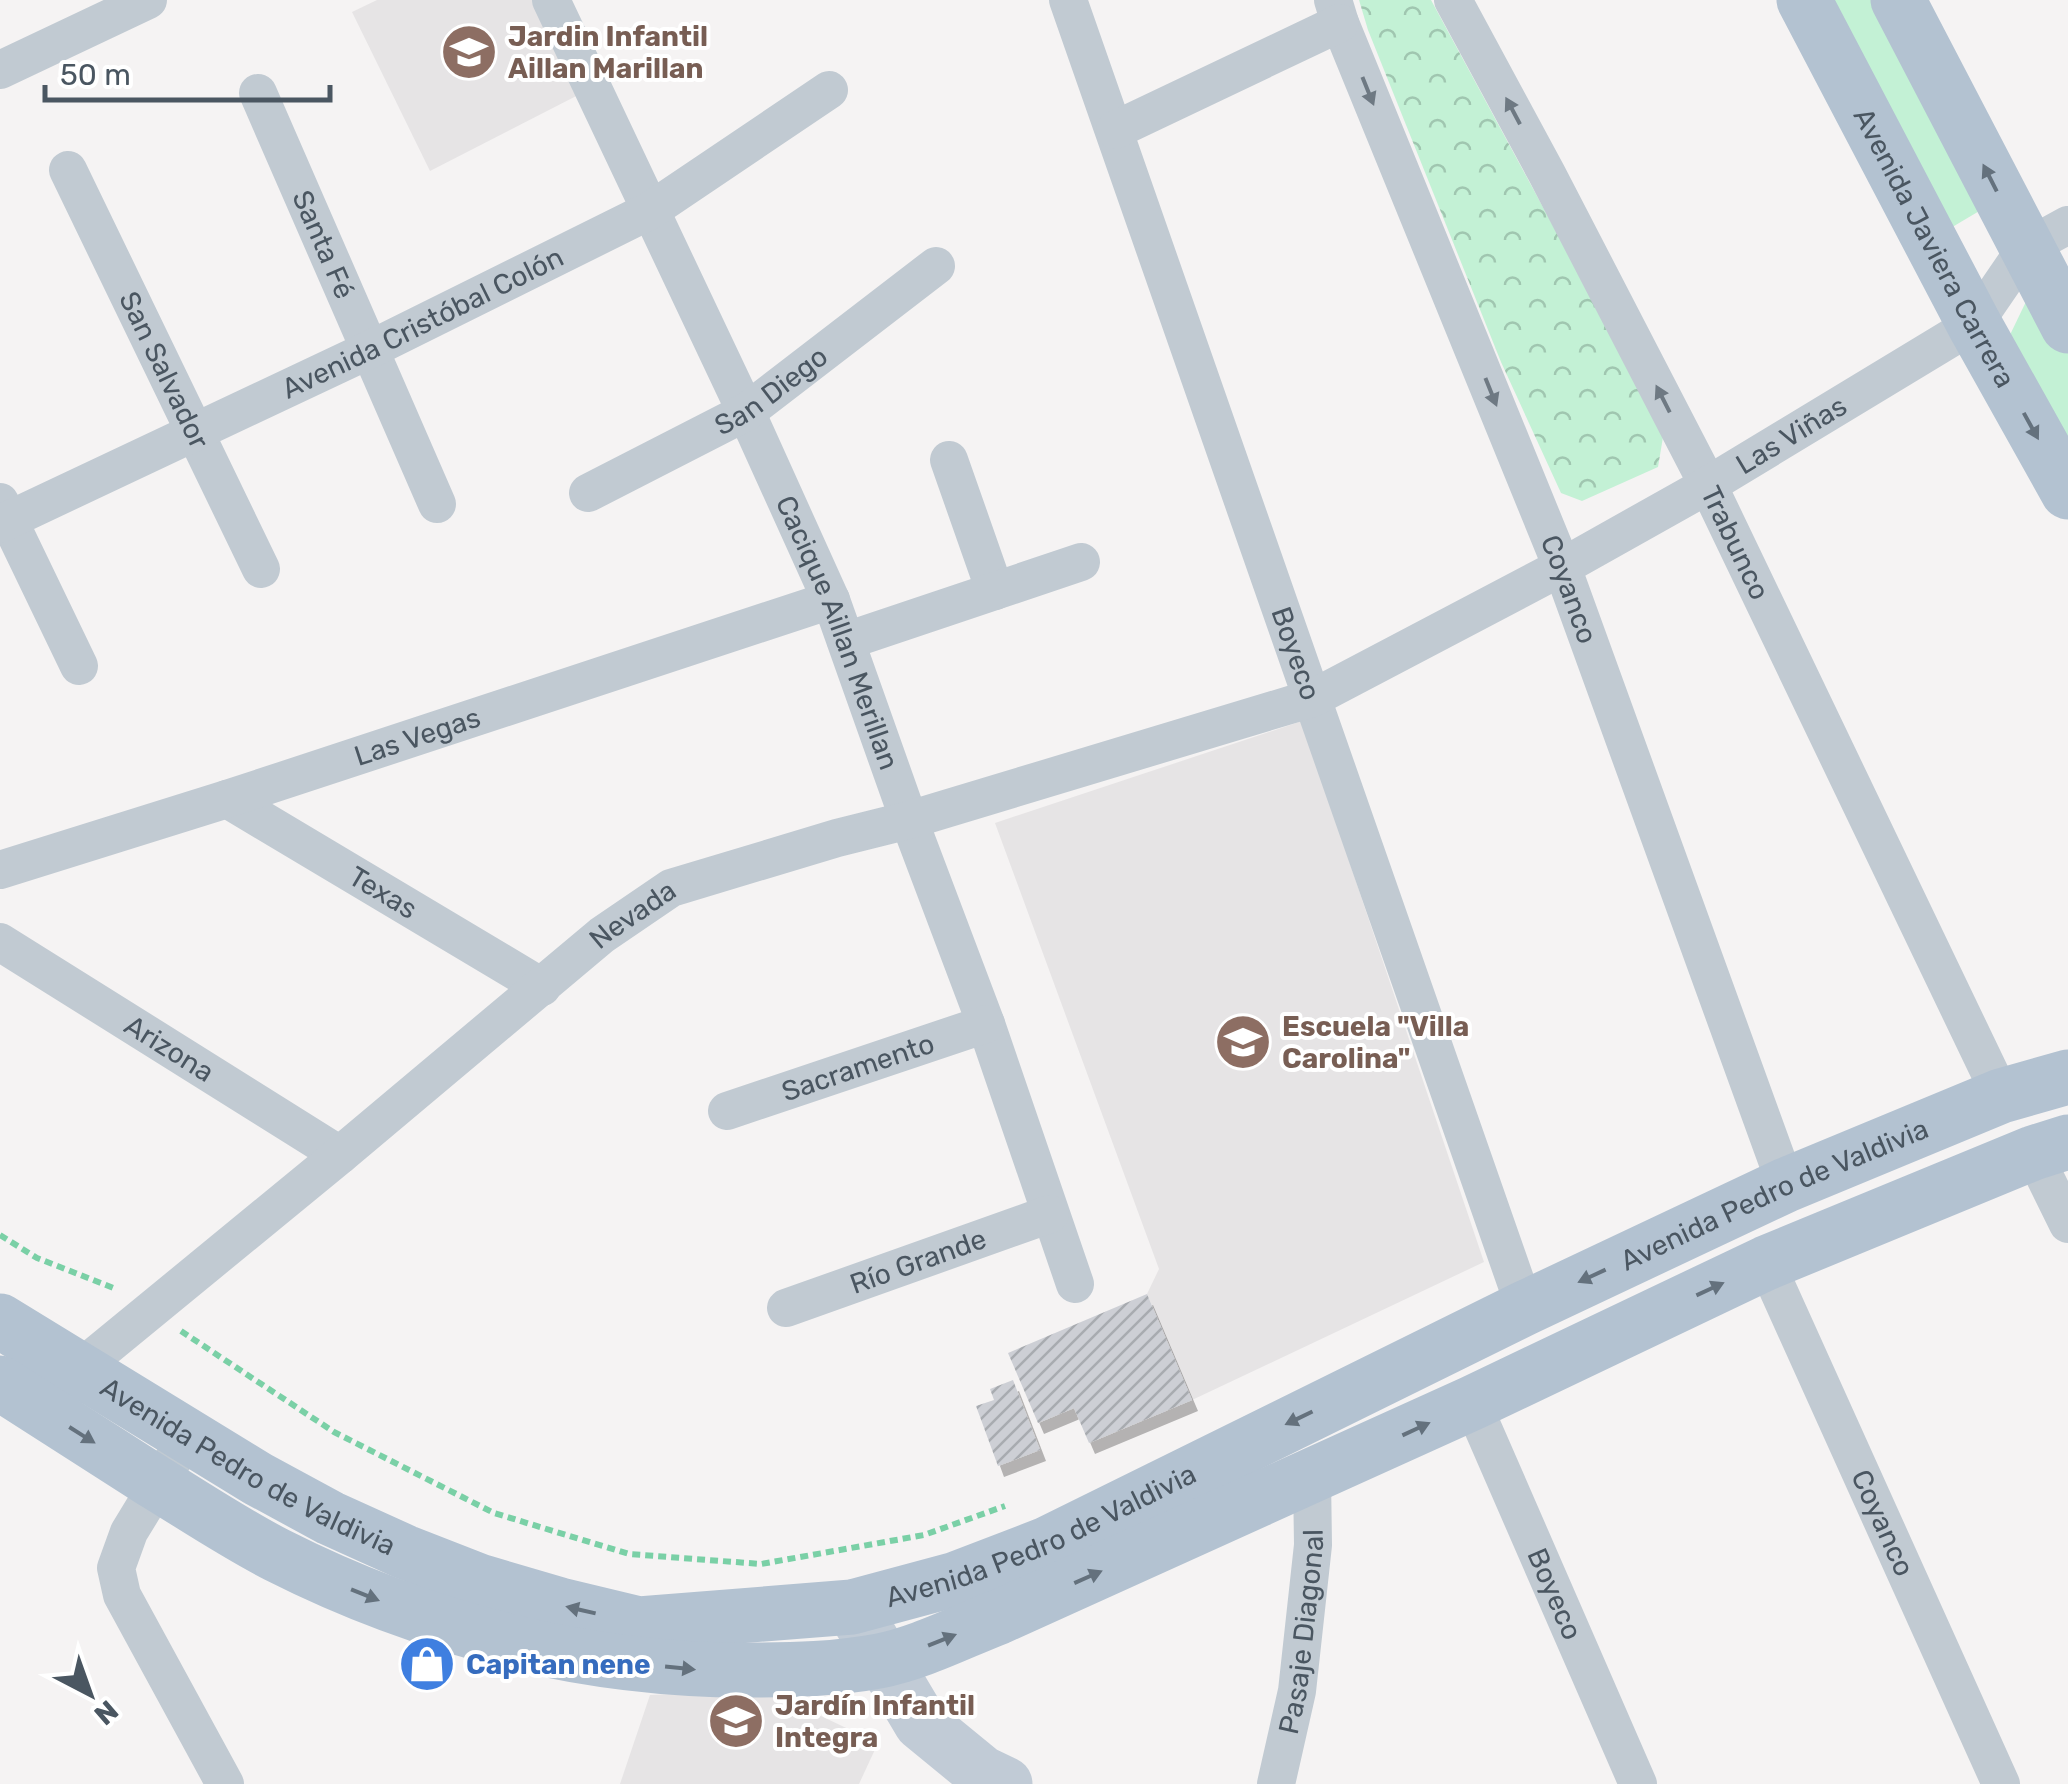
<svg xmlns="http://www.w3.org/2000/svg" width="2068" height="1784" font-family="Rubik,sans-serif">
<style>
.education{fill:#e6e4e5}
.green{fill:#c3f1d5}
.park{fill:url(#park-crowns)}
.building{fill:url(#building-hatch);filter:url(#shadow)}
.lines{fill:none;stroke-linecap:round;stroke-linejoin:round}
.path{stroke:#7ad0a6;stroke-width:6;stroke-dasharray:8 5;stroke-linecap:butt}
.street{stroke:#c1cad2;stroke-width:38}
.secondary{stroke:#c1cbd6;stroke-width:55}
.primary{stroke:#b3c2d1;stroke-width:55}
.oneway{fill:#6e7983}
.oneway2{fill:#64717d}
.labels{text-anchor:middle;stroke-width:8;stroke-linejoin:round;paint-order:stroke}
.education-label{font-size:28px;font-weight:bold;fill:#785e54;stroke:#fff;text-anchor:start}
.street-label{font-size:28px;fill:#4a5661;stroke:#fff}
.shop-label{font-size:28px;font-weight:bold;fill:#366cbe;stroke:#fff;text-anchor:start}
</style>
<defs>
<pattern id="park-crowns" width="20" height="18" patternUnits="userSpaceOnUse" patternTransform="scale(2.5)"><rect width="20" height="18" fill="#c3f1d5"/><path d="M2 6a3 3 0 1 1 6 0M12 15a3 3 0 1 1 6 0" fill="none" stroke="#a0c6b0"/></pattern>
<pattern id="building-hatch" width="6" height="6" patternUnits="userSpaceOnUse" patternTransform="scale(2.5)"><rect width="6" height="6" fill="#cdcfd5"/><path d="M-1 1l2-2M0 6l6-6M5 7l2-2" fill="none" stroke="#a8abb0"/></pattern>
<filter id="shadow"><feDropShadow dx="6" dy="11" stdDeviation="0" flood-color="#0004"/></filter>
</defs>
<rect width="100%" height="100%" fill="#f5f3f3"/>
<g class="education">
<path d="M377 0H540L586 91 430 171 352 12Z"/>
<path d="M1302 721 1484 1262 1192 1400 1147 1294 1159 1269 995 823Z"/>
<path d="M752 1691 785 1699 878 1743 859 1784H620L650 1695Z"/>
</g>
<g class="green">
<path d="M1834 0H1879L1986 207 1949 229Z"/>
<path d="M2034 285 2068 349V450L2008 339Z"/>
</g>
<path class="park" d="M1359 0H1431L1664 431 1658 467 1582 501 1561 493 1501 362 1368 30Z"/>
<g class="building">
<path d="M1147 1294 1192 1400 1089 1443 1074 1408 1038 1423 1008 1353Z"/>
<path d="M1013 1380 1040 1450 998 1466 976 1406 994 1400 990 1389Z"/>
</g>
<g class="lines">
<g class="path">
<path d="M0 1235 37 1258 116 1289"/>
<path d="M181 1331 334 1432 494 1513 629 1554 761 1564 924 1535 1005 1506"/>
</g>
<g class="street">
<path id="s1" d="M551 0 746 412 831 600 909 820 986 1024 1075 1284"/>
<path id="s2" d="M1068 0 1525 1308"/>
<path id="s3" d="M1333 0 1340 23 1562 567 1786 1185"/>
<path id="s4" d="M1453 0 1547 174 1708 485 2001 1096"/>
<path d="M0 70 148 0"/>
<path id="s5" d="M258 93 437 504"/>
<path d="M1115 130 1340 23"/>
<path id="s6" d="M68 170 261 569"/>
<path d="M949 460 995 591"/>
<path id="s7" d="M588 493 746 412 936 266"/>
<path d="M0 502 79 666"/>
<path id="s8" d="M0 524 369 350 651 210 829 90"/>
<path d="M846 641 1081 562"/>
<path id="s9" d="M227 799 542 987"/>
<path id="s10" d="M0 870 227 799 831 600"/>
<path id="s11" d="M0 942 340 1155"/>
<path id="s12" d="M727 1111 986 1024"/>
<path d="M2033 1153 2068 1224"/>
<path id="s13" d="M1766 1263 2001 1784"/>
<path id="s14" d="M786 1308 1050 1214"/>
<path id="s15" d="M78 1370 340 1155 602 935 671 888 837 838 909 820 1313 698 1562 567 1708 485 1974 324 2026 248 2068 225"/>
<path id="s16" d="M1472 1403 1638 1784"/>
<path d="M188 1435 129 1532 116 1568 122 1595 225 1784"/>
<path id="s17" d="M1276 1784 1297 1691 1313 1545 1312 1477"/>
</g>
<path class="secondary" d="M852 1607 921 1723 982 1773 1005 1784"/>
<g class="primary">
<path id="s18" d="M1804 0 1974 324 2068 492"/>
<path d="M1898 0 2068 326"/>
<path id="s19" d="M0 1321 258 1479 330 1518 405 1552 482 1582 560 1605 639 1624 852 1607 956 1579 1047 1544 1525 1308 1786 1185 2001 1096 2068 1077"/>
<path d="M0 1383C51 1416 102 1448 153 1481 194 1506 234 1533 277 1555 423 1629 586 1671 751 1670 794 1670 836 1669 879 1661 920 1653 960 1632 999 1617L1472 1403 1766 1263 2033 1153 2068 1142"/>
</g>
</g>
<defs><path id="oneway-solid" d="M-6-.8H1V-3.2L6.5 0L1 3.2V.8H-6Z" transform="scale(2.5)"/></defs>
<g class="oneway">
<use href="#oneway-solid" transform="translate(1368 91) rotate(68)"/>
<use href="#oneway-solid" transform="translate(1513 111) rotate(-118)"/>
<use href="#oneway-solid" transform="translate(1491 392) rotate(68)"/>
<use href="#oneway-solid" transform="translate(1663 399) rotate(-117)"/>
</g>
<g class="oneway2">
<use href="#oneway-solid" transform="translate(1990 178) rotate(-117)"/>
<use href="#oneway-solid" transform="translate(2031 426) rotate(61)"/>
<use href="#oneway-solid" transform="translate(1592 1276) rotate(155)"/>
<use href="#oneway-solid" transform="translate(1710 1289) rotate(-25)"/>
<use href="#oneway-solid" transform="translate(1299 1418) rotate(154)"/>
<use href="#oneway-solid" transform="translate(1416 1429) rotate(-25)"/>
<use href="#oneway-solid" transform="translate(82 1435) rotate(32)"/>
<use href="#oneway-solid" transform="translate(1088 1577) rotate(-24)"/>
<use href="#oneway-solid" transform="translate(365 1595) rotate(22)"/>
<use href="#oneway-solid" transform="translate(581 1610) rotate(-167)"/>
<use href="#oneway-solid" transform="translate(942 1640) rotate(-22)"/>
<use href="#oneway-solid" transform="translate(680 1668) rotate(6)"/>
</g>
<defs>
<g id="school-disc" transform="scale(2.875)"><circle r="9.5" fill="#8d6e63" stroke="#fff"/><path d="M0-5L7-2L0 1L-7-2ZM-4 1L0 2.5L4 1V4Q0 6-4 4Z" fill="#fff"/></g>
<g id="shop-disc" transform="scale(2.875)"><circle r="9.5" fill="#3f7fe0" stroke="#fff"/><path d="M-5-2.5h2.3a2.7 3.5 0 0 1 5.4 0H5L5.5 6h-11ZM-1.5-2.5h3a1.5 2.3 0 0 0-3 0Z" fill="#fff"/></g>
</defs>
<g fill-rule="evenodd">
<use href="#school-disc" x="469" y="52"/>
<use href="#school-disc" x="1243" y="1042"/>
<use href="#shop-disc" x="427" y="1664"/>
<use href="#school-disc" x="736" y="1721"/>
</g>
<g class="labels">
<g class="education-label">
<text x="508" y="46">Jardin Infantil<tspan x="508" dy="32">Aillan Marillan</tspan></text>
<text x="1282" y="1036">Escuela "Villa<tspan x="1282" dy="32">Carolina"</tspan></text>
<text x="775" y="1715">Jardín Infantil<tspan x="775" dy="32">Integra</tspan></text>
</g>
<g class="street-label">
<text dy="10" stroke="none"><textPath href="#s5" startOffset="165">Santa Fé</textPath></text>
<text dy="10" stroke="none"><textPath href="#s18" startOffset="280">Avenida Javiera Carrera</textPath></text>
<text dy="10" stroke="none"><textPath href="#s8" startOffset="468">Avenida Cristóbal Colón</textPath></text>
<text dy="10" stroke="none"><textPath href="#s6" startOffset="222">San Salvador</textPath></text>
<text dy="10" stroke="none"><textPath href="#s7" startOffset="210">San Diego</textPath></text>
<text dy="10" stroke="none"><textPath href="#s15" startOffset="1980">Las Viñas</textPath></text>
<text dy="10" stroke="none"><textPath href="#s4" startOffset="612">Trabunco</textPath></text>
<text dy="10" stroke="none"><textPath href="#s3" startOffset="635">Coyanco</textPath></text>
<text dy="10" stroke="none"><textPath href="#s1" startOffset="695">Cacique Aillan Merillan</textPath></text>
<text dy="10" stroke="none"><textPath href="#s2" startOffset="692">Boyeco</textPath></text>
<text dy="10" stroke="none"><textPath href="#s10" startOffset="438">Las Vegas</textPath></text>
<text dy="10" stroke="none"><textPath href="#s9" startOffset="182">Texas</textPath></text>
<text dy="10" stroke="none"><textPath href="#s15" startOffset="718">Nevada</textPath></text>
<text dy="10" stroke="none"><textPath href="#s11" startOffset="200">Arizona</textPath></text>
<text dy="10" stroke="none"><textPath href="#s12" startOffset="138">Sacramento</textPath></text>
<text dy="10" stroke="none"><textPath href="#s19" startOffset="1938">Avenida Pedro de Valdivia</textPath></text>
<text dy="10" stroke="none"><textPath href="#s14" startOffset="140">Río Grande</textPath></text>
<text dy="10" stroke="none"><textPath href="#s19" startOffset="288">Avenida Pedro de Valdivia</textPath></text>
<text dy="10" stroke="none"><textPath href="#s13" startOffset="285">Coyanco</textPath></text>
<text dy="10" stroke="none"><textPath href="#s19" startOffset="1128">Avenida Pedro de Valdivia</textPath></text>
<text dy="10" stroke="none"><textPath href="#s16" startOffset="208">Boyeco</textPath></text>
<text dy="10" stroke="none"><textPath href="#s17" startOffset="155">Pasaje Diagonal</textPath></text>
</g>
<g class="shop-label">
<text x="466" y="1674">Capitan nene</text>
</g>
</g>
<g transform="translate(90 1694) rotate(139)" stroke="#ffffff" stroke-width="8" paint-order="stroke">
<path d="M0-8L18 38L0 25L-18 38Z" fill="#4a5661"/>
<text y="-15" font-size="28" font-weight="bold" text-anchor="middle" fill="#4a5661">N</text>
</g>
<path d="M45 85v15h285v-15" fill="none" stroke="#4a5661" stroke-width="5"/>
<text x="60" y="85" font-size="30" fill="#4a5661" stroke="#ffffff" stroke-width="8" paint-order="stroke">50 m</text>
</svg>
